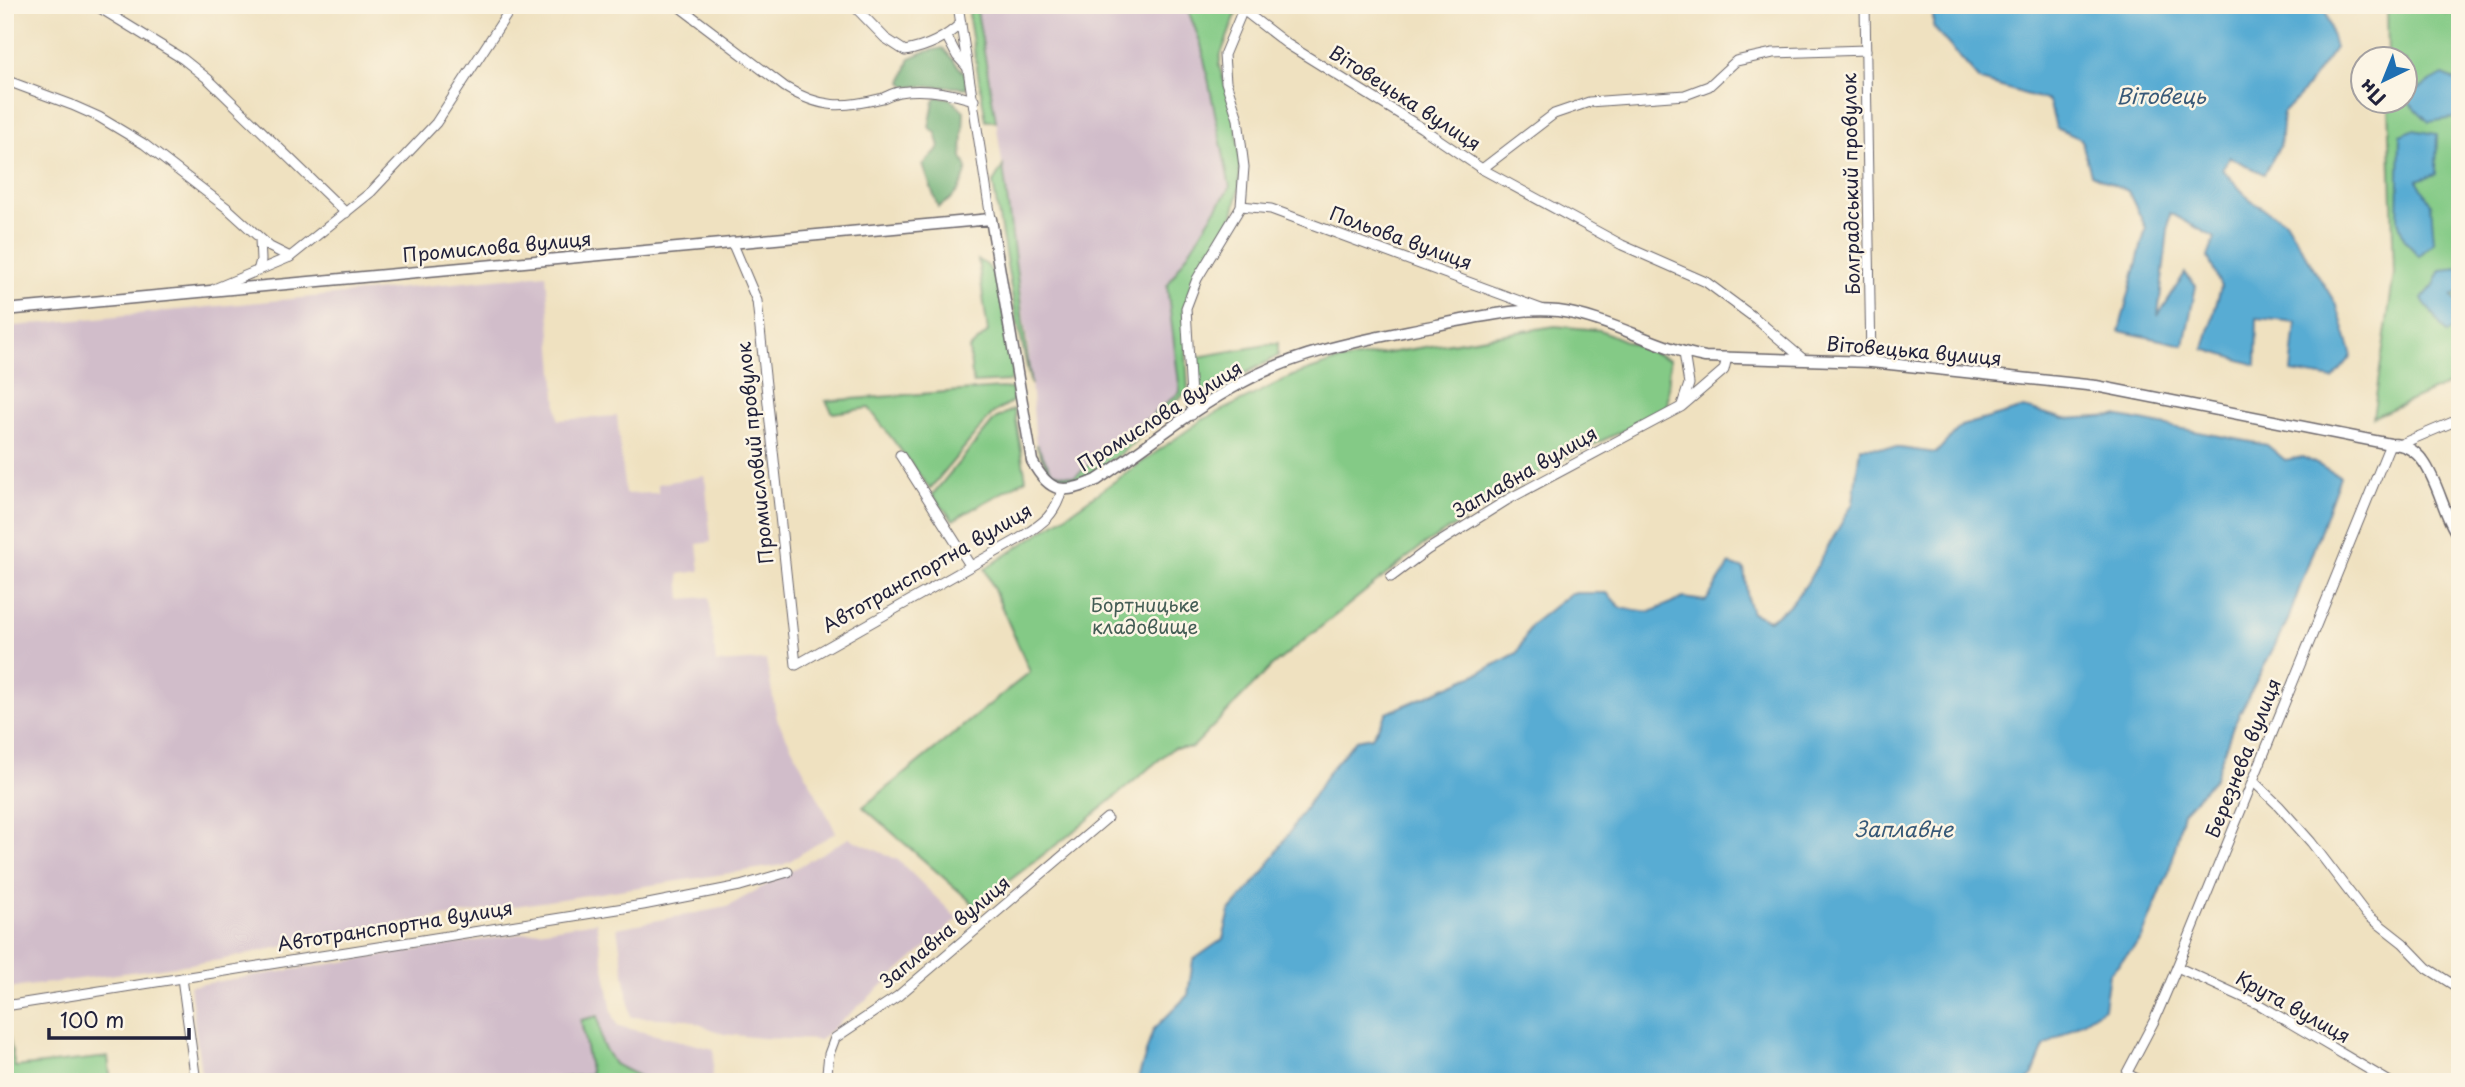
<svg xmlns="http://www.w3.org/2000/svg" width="2465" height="1087" font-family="'Playpen Sans',sans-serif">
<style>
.industrial{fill:#d1bdca}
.green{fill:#84ca86;stroke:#537660;stroke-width:2}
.forest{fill:#6bae73;stroke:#466857;stroke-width:2}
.water{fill:#58acd3;stroke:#3d6787;stroke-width:2}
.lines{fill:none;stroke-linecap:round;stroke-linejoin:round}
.minor-casing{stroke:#6a656a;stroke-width:11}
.tertiary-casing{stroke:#6a656a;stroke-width:13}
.minor{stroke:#fff;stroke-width:9}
.tertiary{stroke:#fff;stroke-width:10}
.labels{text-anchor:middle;stroke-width:5;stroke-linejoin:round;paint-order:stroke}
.street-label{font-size:19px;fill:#22223b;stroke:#fcf5e5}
.park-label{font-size:19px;fill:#445d55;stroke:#fcf5e5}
.water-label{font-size:21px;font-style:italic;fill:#385978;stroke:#fcf5e5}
</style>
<rect width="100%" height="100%" fill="#fcf5e5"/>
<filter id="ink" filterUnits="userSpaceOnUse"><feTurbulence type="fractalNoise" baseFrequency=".0143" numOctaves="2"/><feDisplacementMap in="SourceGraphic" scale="14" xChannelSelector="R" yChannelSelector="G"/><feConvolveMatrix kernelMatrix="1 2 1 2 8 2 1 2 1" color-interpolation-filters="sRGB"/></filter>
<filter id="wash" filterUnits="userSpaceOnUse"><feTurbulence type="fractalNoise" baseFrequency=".00686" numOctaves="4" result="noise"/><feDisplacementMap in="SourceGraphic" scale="28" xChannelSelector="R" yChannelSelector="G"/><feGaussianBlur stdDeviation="1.57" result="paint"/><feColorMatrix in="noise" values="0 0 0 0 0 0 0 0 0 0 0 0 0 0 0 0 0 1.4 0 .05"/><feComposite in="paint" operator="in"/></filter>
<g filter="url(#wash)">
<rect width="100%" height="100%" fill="#efe1c0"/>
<g class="industrial">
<path d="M976 5H1186L1201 44 1230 188 1167 286 1180 392 1074 477 1052 472 1036 444 1028 346 993 99Z"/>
<path d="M546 274 558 420 617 416 625 494 658 493V484L705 476 711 542 697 544 700 571 679 574 681 599 709 597 716 663 766 660 777 719 836 832 783 865 359 930 220 960 5 989V327Z"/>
<path d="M849 838 898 860 958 919 820 1040 762 1038 724 1034 686 1019 631 1017 617 928 727 907Z"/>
<path d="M596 922 612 1012 618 1026 714 1049 712 1082H596L581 1021 592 1075 531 1082H202L190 986Z"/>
</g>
<g class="green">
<path d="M970 5H976L996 121H986L969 19Z"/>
<path d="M1186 5H1236L1238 9 1221 54 1219 66 1236 120 1240 163 1239 189 1233 215 1184 308 1188 391 1157 417 1153 414 1180 392 1167 286 1230 187 1201 44Z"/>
<path d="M2387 5H2435L2445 13H2460V379L2373 417 2394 274 2389 102H2406V60L2388 59Z"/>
<path d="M1003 166 1031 385 1015 311 993 183Z"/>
<path d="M978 260 987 265 998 280 1013 373 1010 381 973 383 969 349 988 332Z"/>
<path d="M1555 326 1600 330 1670 360 1667 410 1559 461 1422 546 1272 666 1192 748H1173L1077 829 976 906 863 807 1030 672 985 569 1065 516 1202 420 1292 376 1333 362Z"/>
<path d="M1278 343V356L1237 378 1213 385 1204 394 1201 392 1197 357Z"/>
<path d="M1001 388 1012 389 1013 401 992 414 930 489 869 408 833 413 826 401Z"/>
<path d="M1014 409 1026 479 953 520 932 495 995 419Z"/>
<path d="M1147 419 1148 425C1131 452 1102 466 1076 482L1048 471 1036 444 1052 472 1074 477Z"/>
<path d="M598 1016 602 1044 614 1064 651 1082H531L591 1075 581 1020Z"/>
<path d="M9 1037 15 1067 108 1057 111 1082H5V1038Z"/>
</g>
<g class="forest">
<path d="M943 48 965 74 967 88C949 87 923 85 907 87L902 82 910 58 924 52Z"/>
<path d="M938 97 949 98 964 111 962 157 967 168C962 187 956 198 938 207L923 165 940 147 936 133 929 127 934 101Z"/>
</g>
<g class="water">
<path d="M1933 5H2324L2335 48 2300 96 2283 113 2280 146 2264 174 2230 157 2222 169 2251 201 2285 221 2337 306 2352 356 2333 379 2291 372 2296 322 2257 318 2256 365 2204 349 2221 287 2208 257 2215 238 2170 213 2158 316 2185 273 2196 286 2184 345 2119 331 2146 228 2128 191 2091 174 2081 139 2056 128 2049 101 1981 81 1933 27Z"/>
<path d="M2443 75 2460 82V117L2429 122 2409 102 2416 90Z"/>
<path d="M2413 130 2437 134 2436 174 2417 180 2431 204 2434 242 2419 256 2405 241 2398 221 2400 135Z"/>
<path d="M2460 268V291L2452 296 2460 304V323L2447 334 2422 299 2434 285 2441 270Z"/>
<path d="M2024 408 2065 419 2115 416 2267 445 2285 460 2303 457 2340 476 2288 620 2233 726 2215 778 2183 812 2171 867 2141 940 2109 974 2104 1008 2044 1047 2032 1076 2026 1082H1137L1153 1030 1188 995 1193 960 1223 939 1230 911 1263 873 1330 770 1356 740 1372 737 1387 713 1481 672 1517 653 1531 625 1571 593H1607L1621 608 1650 612 1683 598 1706 601 1730 564 1744 569 1748 601 1752 613 1769 620 1788 607 1806 585 1853 503 1860 447 1900 448 1936 453 1961 426Z"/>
</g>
</g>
<g filter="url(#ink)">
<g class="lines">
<g class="minor-casing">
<g id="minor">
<path d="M95 5 183 59 208 79 346 213"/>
<path d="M677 5 785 87C821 109 843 108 883 98 888 96 893 93 899 92 923 88 951 93 974 100"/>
<path d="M853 5 885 38 905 51C927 47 945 39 961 23"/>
<path d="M958 5 991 219"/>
<path d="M1240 5 1243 10 1287 44 1422 128 1482 169 1622 245 1706 282 1756 319 1803 359"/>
<path d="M1865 5 1871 362"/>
<path d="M947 37 957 56 967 67"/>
<path d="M5 80 72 105 99 117 144 144 227 208 270 247 290 257"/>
<path d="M1482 169 1554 114 1589 102 1685 95 1709 86 1736 61 1773 53 1866 50"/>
<path d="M1241 206 1271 209 1541 309"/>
<path d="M732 242 757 301 796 665 1017 540C1041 524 1054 518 1062 490"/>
<path d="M258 271 261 260 260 239"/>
<path d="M214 289 290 257 371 192 436 123 513 5"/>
<path d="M1682 405 1689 384 1684 353"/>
<path d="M1192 415 1186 308 1197 279 1241 206 1244 167 1238 119 1226 82 1224 55 1244 7"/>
<path d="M2401 444 2460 419"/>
<path d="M900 455 970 565"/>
<path d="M1391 577 1427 550 1507 500 1681 407 1724 370 1727 357"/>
<path d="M2253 781 2279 806 2311 842 2366 914 2403 943 2427 968 2460 989"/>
<path d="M2177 967 2260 1005 2390 1082"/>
<path d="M182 978 196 1082"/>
<path d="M5 1006 643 905 740 886 788 872"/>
<path d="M2127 1074 2144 1082"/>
<path d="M826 1082 829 1054 835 1038 898 996 1107 818"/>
<path d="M2122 1082 2154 1021 2177 967 2390 444"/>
</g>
</g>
<g class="tertiary-casing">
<path id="tertiary" d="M5 310 991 219 1032 461C1050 495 1065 494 1097 480 1145 448 1192 409 1243 382 1303 349 1371 339 1437 325 1472 318 1522 307 1558 311 1610 318 1655 348 1705 357L1871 362 2096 386 2390 444C2436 443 2437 510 2460 538"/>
</g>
<use href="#minor" class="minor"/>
<use href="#tertiary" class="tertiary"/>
</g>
</g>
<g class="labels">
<g class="street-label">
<text transform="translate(1405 98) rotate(33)" y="7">Вітовецька вулиця</text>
<text transform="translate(1851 184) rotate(-91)" y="7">Болградський провулок</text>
<text transform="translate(1401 238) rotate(20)" y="7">Польова вулиця</text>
<text transform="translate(497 247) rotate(-5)" y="7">Промислова вулиця</text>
<text transform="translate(1914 351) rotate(5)" y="7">Вітовецька вулиця</text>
<text transform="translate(1160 416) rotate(-32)" y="7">Промислова вулиця</text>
<text transform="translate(755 453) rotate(-96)" y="7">Промисловий провулок</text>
<text transform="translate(1525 472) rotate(-30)" y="7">Заплавна вулиця</text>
<text transform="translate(927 568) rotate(-30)" y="7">Автотранспортна вулиця</text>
<text transform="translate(2243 758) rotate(-68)" y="7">Березнева вулиця</text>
<text transform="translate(395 926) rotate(-9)" y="7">Автотранспортна вулиця</text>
<text transform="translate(945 932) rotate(-40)" y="7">Заплавна вулиця</text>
<text transform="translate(2293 1007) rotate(29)" y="7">Крута вулиця</text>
</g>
<g class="park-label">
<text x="1145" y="612">Бортницьке<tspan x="1145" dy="22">кладовище</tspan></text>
</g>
<g class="water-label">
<text x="2161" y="104">Вітовець</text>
<text x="1904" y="837">Заплавне</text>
</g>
</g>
<rect width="2465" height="1087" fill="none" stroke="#fcf5e5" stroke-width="28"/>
<g transform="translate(2384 80) rotate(223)"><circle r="33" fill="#fcf5e5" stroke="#a5a1a1" stroke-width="2"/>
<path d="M0-5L12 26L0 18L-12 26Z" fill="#1f6fb2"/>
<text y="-10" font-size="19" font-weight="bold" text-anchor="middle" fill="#22223b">Пн</text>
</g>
<path d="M49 1028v10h140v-10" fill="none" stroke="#22223b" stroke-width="3.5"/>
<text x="60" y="1028" font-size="21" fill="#22223b" stroke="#fcf5e5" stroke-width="5" paint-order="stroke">100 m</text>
</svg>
